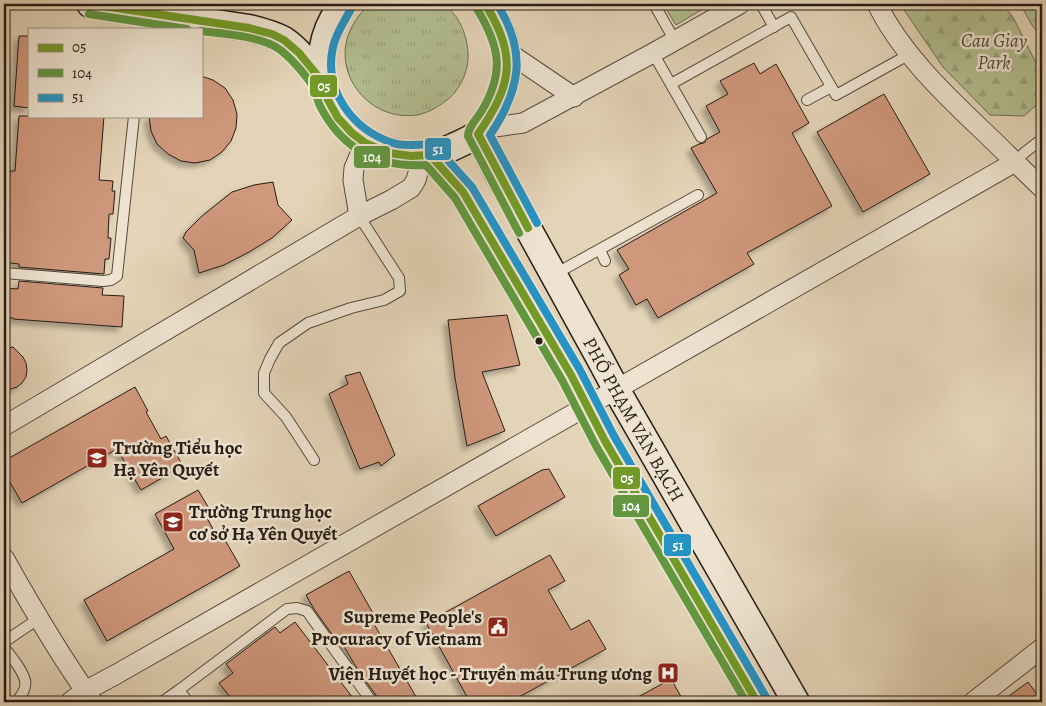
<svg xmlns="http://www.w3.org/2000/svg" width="1046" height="706" font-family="Alegreya,serif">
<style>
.grass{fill:url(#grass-tufts);stroke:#6c6d52}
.forest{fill:url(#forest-firs);stroke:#6c6d52}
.pitch{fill:#b2bd90;stroke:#6c6d52}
.building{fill:#cf977b;stroke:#261d15;filter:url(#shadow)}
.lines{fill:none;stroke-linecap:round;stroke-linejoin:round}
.service-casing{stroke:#564b3e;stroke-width:12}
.minor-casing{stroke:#564b3e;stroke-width:21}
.secondary-casing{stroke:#261d15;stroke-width:29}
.service{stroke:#ede3d0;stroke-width:10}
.minor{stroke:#ede3d0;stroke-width:19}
.secondary{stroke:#ede3d0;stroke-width:26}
.bus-1-casing{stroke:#ede3d0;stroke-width:11}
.bus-2-casing{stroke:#ede3d0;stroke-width:11}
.bus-3-casing{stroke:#ede3d0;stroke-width:11}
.bus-1{stroke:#739a27;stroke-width:8}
.bus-2{stroke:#62973f;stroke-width:8}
.bus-3{stroke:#2793c4;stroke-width:8}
.bus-dot{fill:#261d15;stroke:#ede3d0;stroke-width:2}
.labels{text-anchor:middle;stroke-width:5;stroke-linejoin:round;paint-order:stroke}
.park-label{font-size:19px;font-style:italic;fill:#504d3a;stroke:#ede3d0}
.street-label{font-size:19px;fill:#261d15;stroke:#ede3d0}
.poi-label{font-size:19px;font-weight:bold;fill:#261d15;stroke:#ede3d0;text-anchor:start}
.line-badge{stroke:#ede3d0;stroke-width:2}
.badge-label{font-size:14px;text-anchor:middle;font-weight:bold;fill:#fff}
</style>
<defs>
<pattern id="grass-tufts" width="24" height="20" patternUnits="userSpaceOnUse" patternTransform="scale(1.25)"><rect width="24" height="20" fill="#b2bd90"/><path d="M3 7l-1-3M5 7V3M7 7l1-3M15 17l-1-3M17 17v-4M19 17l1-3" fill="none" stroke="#99a27b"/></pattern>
<pattern id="forest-firs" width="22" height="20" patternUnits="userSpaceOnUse" patternTransform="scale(1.25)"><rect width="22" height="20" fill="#b2bd90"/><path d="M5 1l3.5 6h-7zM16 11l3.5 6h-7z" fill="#99a27b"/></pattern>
<filter id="shadow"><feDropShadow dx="-4.5" dy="4.5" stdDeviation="2.5" flood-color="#0004"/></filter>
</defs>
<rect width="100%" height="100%" fill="#e4d4b7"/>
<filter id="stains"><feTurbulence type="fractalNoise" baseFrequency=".004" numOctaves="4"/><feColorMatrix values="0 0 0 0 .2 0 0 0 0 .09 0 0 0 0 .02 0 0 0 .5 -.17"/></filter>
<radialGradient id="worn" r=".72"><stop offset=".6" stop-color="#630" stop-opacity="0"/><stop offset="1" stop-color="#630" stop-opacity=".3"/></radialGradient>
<path class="grass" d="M371 4H442C459 13 467 35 468 53 469 70 461 89 447 100 438 107 428 113 417 115 370 122 331 74 350 31 355 20 361 11 371 4Z"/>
<g class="forest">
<path d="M900 4H1002L1013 17 1035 61 1042 79V100L1024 116 990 115 943 67Z"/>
<path d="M1020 4H1042V38L1032 25Z"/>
</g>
<path class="pitch" d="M663 4H711L676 25Z"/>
<g class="building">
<path d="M19 36H29V108L14 106Z"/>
<path d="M754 63 760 74 776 64 809 123 792 133 832 206 747 253 754 264 658 318 647 299 636 305 619 275 629 269 617 250 717 193 691 148 699 144 704 143 707 139 720 132 706 106 728 94 720 81Z"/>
<path d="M201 76 213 80 225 88 233 100 237 114 236 128 231 141 222 152 210 160 195 163 181 161 168 154 157 144 151 131 149 116H201Z"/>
<path d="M884 94 930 174 863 212 817 132Z"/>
<path d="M19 116H104L99 180 113 181 112 191H115L113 214H109L108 238H111L109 259H105L104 274 19 267V264L4 262V182H9L10 171H15Z"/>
<path d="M273 182 278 205 292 220 272 238 249 252 224 265 199 273 194 250 183 238 186 232 202 216 232 192 254 185Z"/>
<path d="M19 281 103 288 102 295 124 296 122 327 13 319V318L4 317V288L18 289Z"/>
<path d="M507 315 520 365 482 372 505 431 467 446 455 378 448 320Z"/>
<path d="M13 347 23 357 26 363 27 370 26 377 22 383 17 387 4 391V349Z"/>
<path d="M360 372 395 455 381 466 379 462 360 469 329 394 348 384 345 376Z"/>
<path d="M135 387 148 411 146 412 161 439 166 436 183 466 141 490 117 449 22 503 4 472V461Z"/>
<path d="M549 469 565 497 496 536 478 506 542 470Z"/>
<path d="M198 490 213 515 207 518 220 542 225 540 240 566 107 641 84 600 174 549 155 514Z"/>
<path d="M550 555 565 581 548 590 571 630 589 620 606 649 510 702H470L426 623Z"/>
<path d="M349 571 374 615 370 617 419 702H379L378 698 359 672 339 638 336 640 314 609 306 595Z"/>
<path d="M295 622 356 702H234L219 683 233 673 226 664 275 627 280 633Z"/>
<path d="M671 679 684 702H629Z"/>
<path d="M1028 682 1042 701V702H1001Z"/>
</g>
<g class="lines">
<g class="service-casing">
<g id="service">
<path d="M654 4 675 41"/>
<path d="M761 4 774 27"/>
<path d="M653 53 701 137"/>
<path d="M671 84 791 17 836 95 910 54"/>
<path d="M807 100 831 87"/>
<path d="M1015 162 1024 153 1042 139"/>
<path d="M600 250 605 261"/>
<path d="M4 273 103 281 111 280 117 276 134 116"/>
<path d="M555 274 698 195"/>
<path d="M314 460 286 417 264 393V373L270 359 279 343 308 323 351 308 384 300 400 291 399 278 359 216"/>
<path d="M4 642 38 619"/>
<path d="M4 648C9 653 12 658 16 663 27 679 30 686 16 702"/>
<path d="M162 702 179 690"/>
<path d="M188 702 179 690 287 609 297 608 307 611 372 702"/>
</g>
</g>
<g class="minor-casing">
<g id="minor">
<path d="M877 4C900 51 941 91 979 127 1000 147 1021 168 1042 188"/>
<path d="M506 51 574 97"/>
<path d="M482 129 523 123 653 53 740 4"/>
<path d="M359 216 353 180 354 168 365 143"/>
<path d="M4 426 359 216 391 200 411 188 416 180 423 155"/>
<path d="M4 558C32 608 60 656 93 702"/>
<path d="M70 702 85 691 115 675 1015 162"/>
<path d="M973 702 1042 648"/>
</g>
</g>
<g class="secondary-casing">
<g id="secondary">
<path d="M90 4 249 28C261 31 273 34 284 40 299 50 311 67 322 81"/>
<path d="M343 4C297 61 328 144 401 154 419 157 437 155 453 147 461 143 473 139 479 132 489 122 495 109 500 96 515 64 505 31 485 4"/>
<path id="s1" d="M478 134 497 172 600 359 616 389 796 702"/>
<path d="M430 155 463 192 571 375 605 441 757 702"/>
</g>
</g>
<use href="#service" class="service"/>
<use href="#minor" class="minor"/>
<use href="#secondary" class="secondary"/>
<g class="bus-1-casing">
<g id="bus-1">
<path d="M90 4 249 28 272 34 284 40 299 53 322 81 328 100 338 118 352 133 365 143 389 153 411 156 430 155 463 192 571 375 605 441 757 702"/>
<path d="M485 4C518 56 512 85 478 134L528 228"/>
</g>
</g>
<g class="bus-2-casing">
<g id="bus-2">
<path d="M477 9C500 47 505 72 481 112 476 120 468 127 468 136L519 233"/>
<path d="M89 14 187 29"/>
<path d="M201 31C223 34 261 36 279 49 289 56 305 74 312 85 316 91 317 100 320 106 342 149 378 168 426 165L455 198 562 380 596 446 746 702"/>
</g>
</g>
<g class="bus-3-casing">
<g id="bus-3">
<path d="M497 4C527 52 521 89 490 135L537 223"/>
<path d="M351 9C344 22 336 33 333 47 323 91 353 130 393 143 407 148 424 142 435 146L472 187 580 370 614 436 766 697"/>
</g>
</g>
<use href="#bus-1" class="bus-1"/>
<use href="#bus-2" class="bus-2"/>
<use href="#bus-3" class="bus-3"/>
</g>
<defs>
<g id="school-square" transform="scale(1.125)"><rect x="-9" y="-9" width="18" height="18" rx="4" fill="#8f2418" stroke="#ede3d0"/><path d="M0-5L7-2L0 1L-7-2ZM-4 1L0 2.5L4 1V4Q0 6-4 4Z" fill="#fff"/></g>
<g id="civic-square" transform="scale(1.125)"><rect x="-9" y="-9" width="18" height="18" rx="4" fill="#8f2418" stroke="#ede3d0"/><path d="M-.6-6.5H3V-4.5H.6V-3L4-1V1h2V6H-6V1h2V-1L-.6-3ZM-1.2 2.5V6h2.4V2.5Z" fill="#fff"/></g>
<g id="hospital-square" transform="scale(1.125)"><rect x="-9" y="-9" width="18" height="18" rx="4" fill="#8f2418" stroke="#ede3d0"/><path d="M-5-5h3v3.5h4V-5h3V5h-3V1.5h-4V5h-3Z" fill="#fff"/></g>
</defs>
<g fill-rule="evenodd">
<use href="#school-square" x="97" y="458"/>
<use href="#school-square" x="173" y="522"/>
<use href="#civic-square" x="498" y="627"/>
<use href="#hospital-square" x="668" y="673"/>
</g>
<circle class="bus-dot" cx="539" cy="341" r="4.5"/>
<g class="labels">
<g class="park-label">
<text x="994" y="47">Cau Giay<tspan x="994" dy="22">Park</tspan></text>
</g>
<g class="street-label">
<text dy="7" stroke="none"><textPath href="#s1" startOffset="325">PHỐ PHẠM VĂN BẠCH</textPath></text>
</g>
<g class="poi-label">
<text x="113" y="454">Trường Tiểu học<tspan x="113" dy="22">Hạ Yên Quyết</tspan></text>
<text x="189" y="518">Trường Trung học<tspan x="189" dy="22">cơ sở Hạ Yên Quyết</tspan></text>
<text x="482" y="623" text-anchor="end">Supreme People's<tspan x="482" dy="22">Procuracy of Vietnam</tspan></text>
<text x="652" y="680" text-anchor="end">Viện Huyết học - Truyền máu Trung ương</text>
</g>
</g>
<g class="line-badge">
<rect x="309" y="74" width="29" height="24" rx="5" fill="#739a27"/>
<rect x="424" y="137" width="28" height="24" rx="5" fill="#2793c4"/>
<rect x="353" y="145" width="38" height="24" rx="5" fill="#62973f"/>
<rect x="612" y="466" width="29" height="24" rx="5" fill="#739a27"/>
<rect x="612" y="494" width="38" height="24" rx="5" fill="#62973f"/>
<rect x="663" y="533" width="29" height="24" rx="5" fill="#2793c4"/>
</g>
<g class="badge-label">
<text x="324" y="91">05</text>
<text x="438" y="154">51</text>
<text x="372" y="162">104</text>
<text x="627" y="483">05</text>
<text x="631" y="511">104</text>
<text x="678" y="550">51</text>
</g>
<rect width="1046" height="706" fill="none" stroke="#e4d4b7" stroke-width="20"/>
<rect x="5" y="5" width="1036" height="696" fill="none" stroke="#261d15" stroke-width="2.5"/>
<rect x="10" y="10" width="1026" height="686" fill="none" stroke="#261d15"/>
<rect x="28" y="28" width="175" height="90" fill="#ede3d0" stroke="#9d9485"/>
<rect x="38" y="44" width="25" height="8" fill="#739a27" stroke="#9d9485"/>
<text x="72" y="52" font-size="15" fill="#261d15">05</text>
<rect x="38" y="69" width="25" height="8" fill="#62973f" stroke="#9d9485"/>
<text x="72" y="78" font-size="15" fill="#261d15">104</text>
<rect x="38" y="94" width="25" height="8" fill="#2793c4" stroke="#9d9485"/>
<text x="72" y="102" font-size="15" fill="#261d15">51</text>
<rect width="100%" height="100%" filter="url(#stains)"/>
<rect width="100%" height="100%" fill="url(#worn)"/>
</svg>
